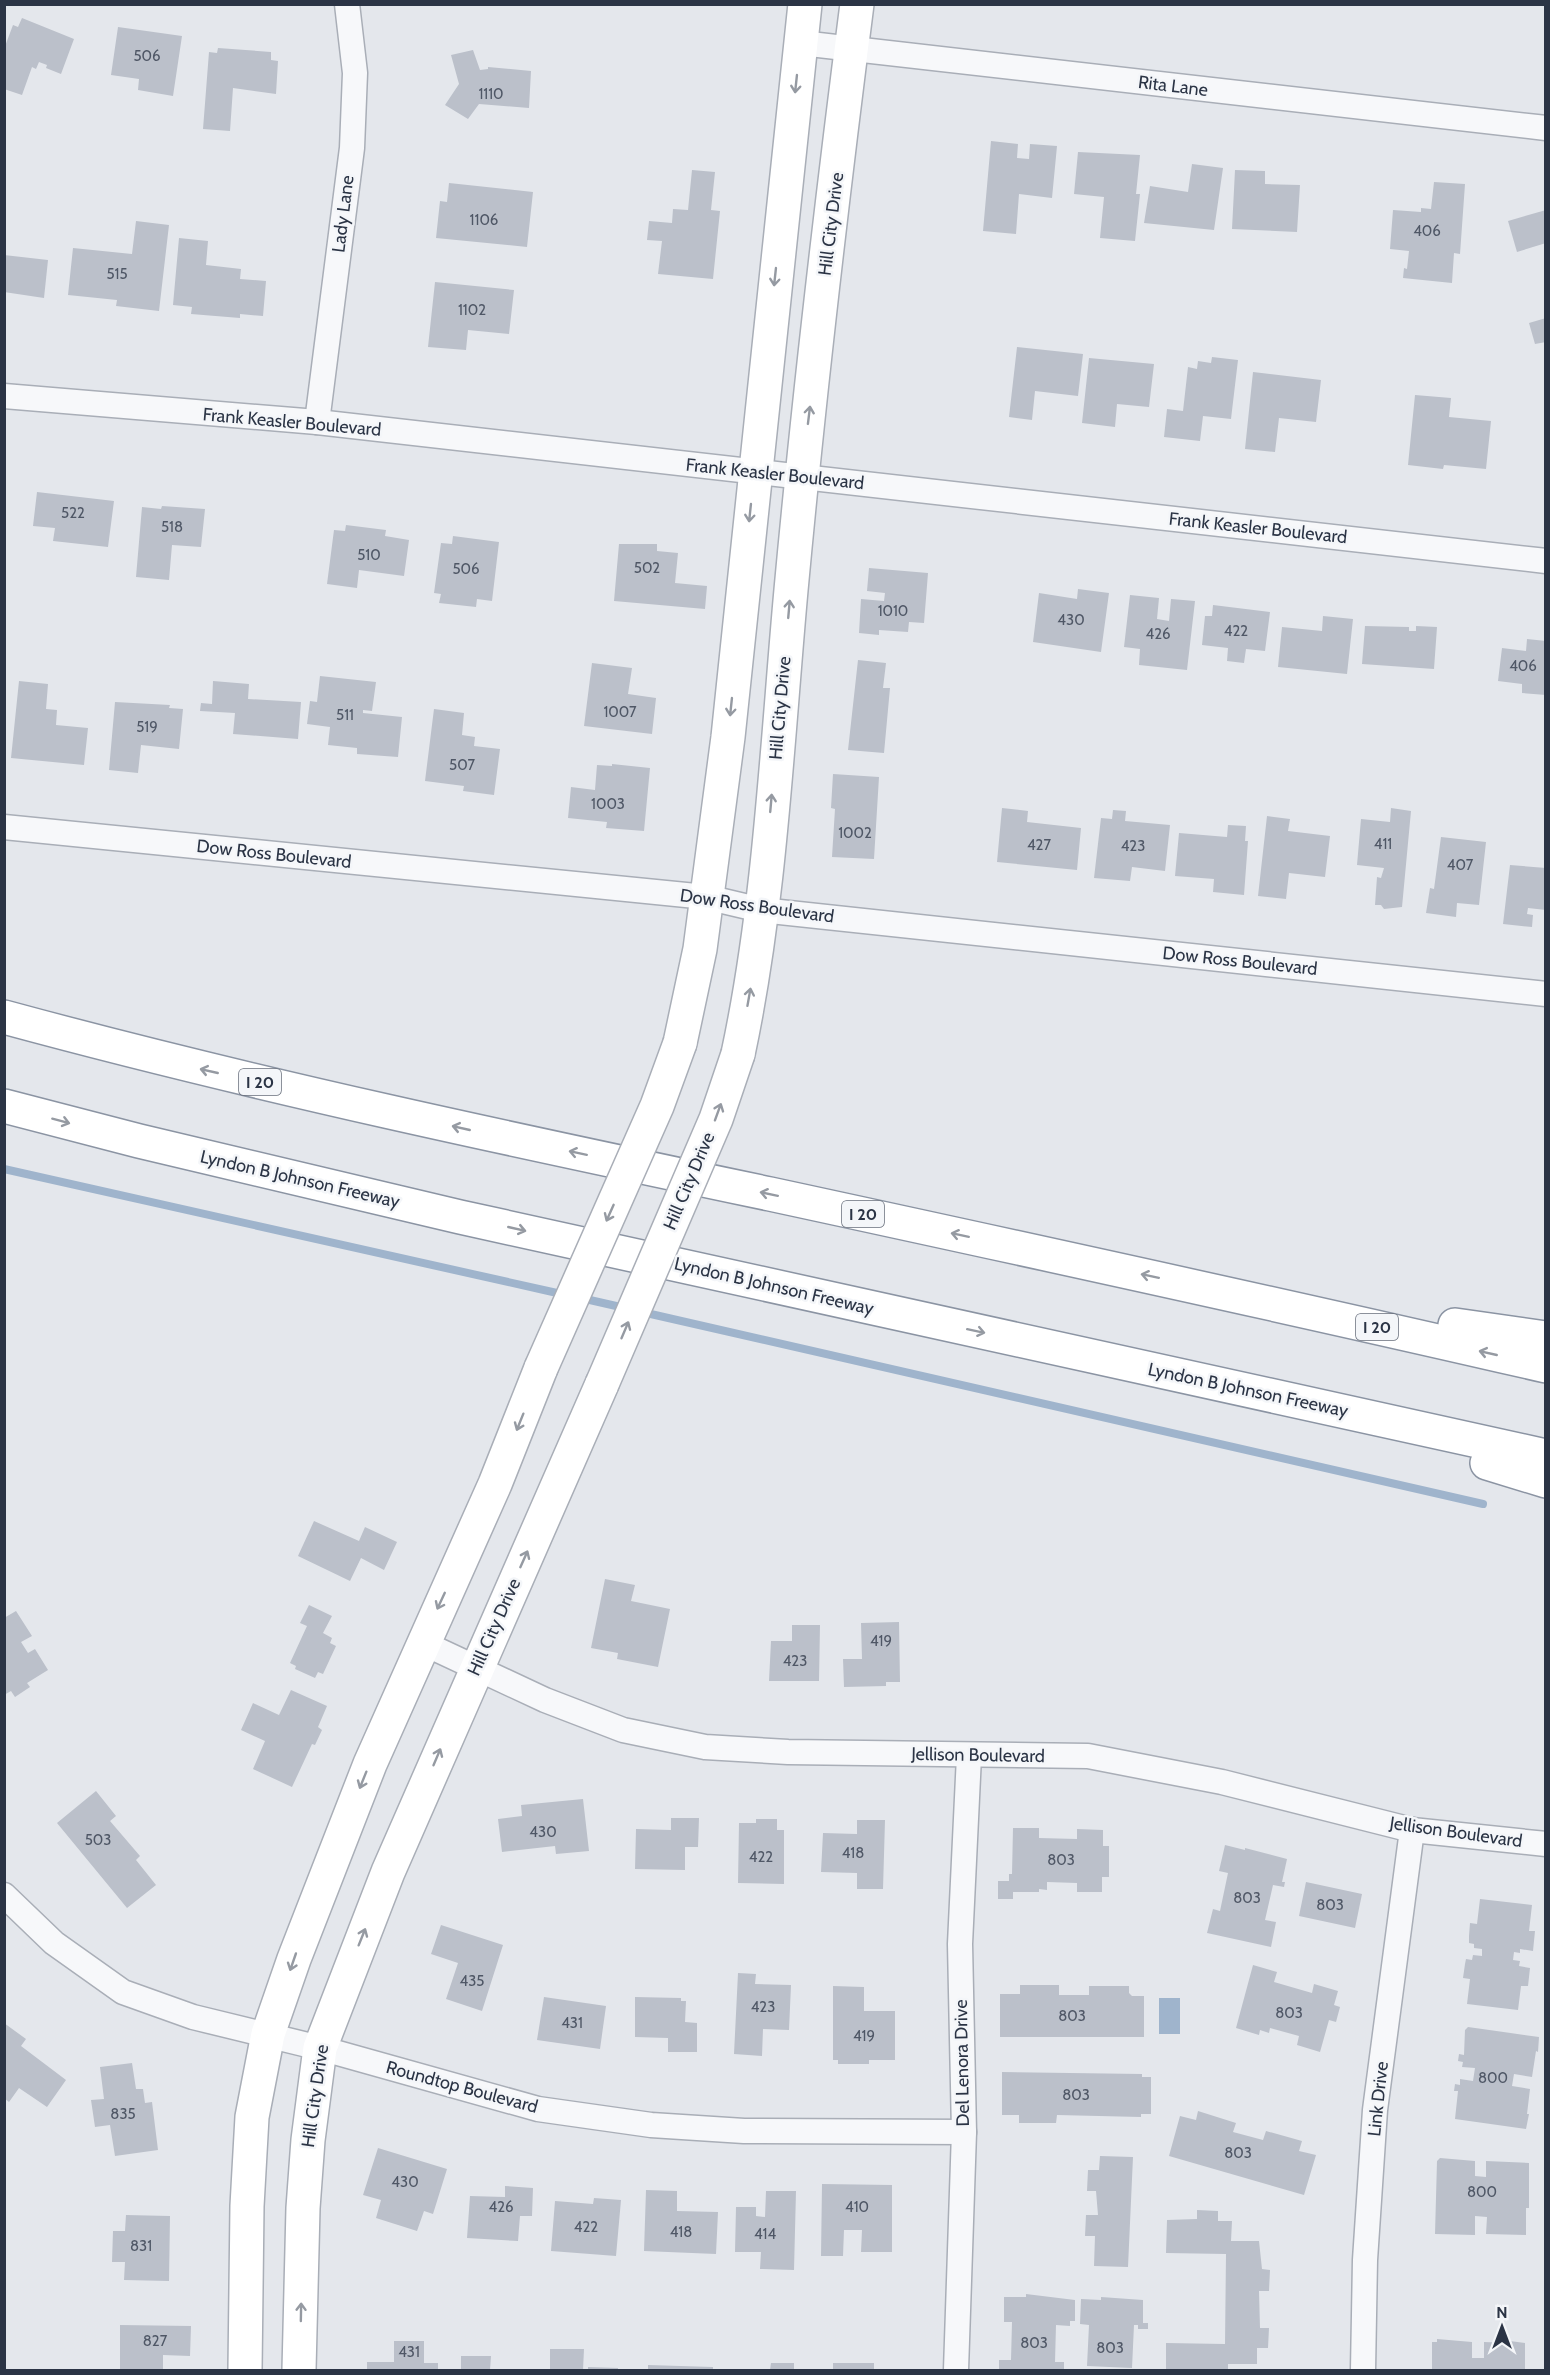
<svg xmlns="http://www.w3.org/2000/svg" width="1550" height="2375" font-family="Cabin,sans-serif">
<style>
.water{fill:#9fb4cc}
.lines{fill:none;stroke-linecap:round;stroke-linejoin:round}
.stream{stroke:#9fb4cc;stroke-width:8}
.building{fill:#bbc0ca}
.street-casing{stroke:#a9aeb7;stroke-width:27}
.secondary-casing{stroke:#a9aeb7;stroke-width:36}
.highway-casing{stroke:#8b94a3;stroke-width:36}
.street{stroke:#f7f8fa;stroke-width:24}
.secondary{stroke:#fff;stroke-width:33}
.highway{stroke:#fff;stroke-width:33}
.secondary-bridge-casing{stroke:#a9aeb7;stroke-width:36;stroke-linecap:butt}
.secondary-bridge{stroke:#fff;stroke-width:33}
.oneway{stroke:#959aa2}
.labels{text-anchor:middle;stroke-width:5;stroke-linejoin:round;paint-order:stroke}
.number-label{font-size:15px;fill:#4f5766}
.shield{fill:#f4f6f9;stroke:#676e7b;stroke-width:1.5}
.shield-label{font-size:16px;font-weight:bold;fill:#2b3445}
.street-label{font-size:18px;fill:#2b3445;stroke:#f4f6f9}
</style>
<rect width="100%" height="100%" fill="#e4e7ec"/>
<rect class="water" x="1159" y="1998" width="21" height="36"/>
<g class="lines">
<g class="stream">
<path d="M4 1169 566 1295"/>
<path d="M581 1298 625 1308"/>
<path d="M642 1312 1483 1504"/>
</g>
</g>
<g class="building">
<path d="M22 18 74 39 61 74 46 68 47 65 39 62 36 69 32 67 22 95 4 89V49L13 25 18 27Z"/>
<path d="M118 27 182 36 173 96 138 90 139 79 111 75Z"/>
<path d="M218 48 271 52V60L278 61 276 94 233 88 230 131 203 129 209 52 217 53Z"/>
<path d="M473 50 480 70 488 69V67L531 71 529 108 479 104 468 119 445 105 459 84 451 55Z"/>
<path d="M991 141 1018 144 1017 158 1029 159 1030 144 1057 146 1052 198 1019 194 1016 234 983 231Z"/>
<path d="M1078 152 1140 155 1136 194H1140L1135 241 1100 238 1104 197 1074 194Z"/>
<path d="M1192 164 1223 168 1214 230 1144 223 1150 186 1188 192Z"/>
<path d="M692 170 715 172 711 210 720 211 713 279 658 274 662 241 647 240 649 221 672 223 673 209 688 210Z"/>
<path d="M1235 170 1265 171V184L1300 185 1297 232 1232 229Z"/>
<path d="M1434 182 1465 184 1460 254 1454 253 1452 283 1403 278 1404 268 1407 269 1409 251 1390 249 1393 210 1421 212V208L1431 209Z"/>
<path d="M449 183 533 192 527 247 436 238 440 201 447 202Z"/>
<path d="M1546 210V243L1517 252 1508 221Z"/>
<path d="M136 221 169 225 159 311 116 306 117 300 68 295 73 248 132 254Z"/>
<path d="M179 238 208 241 206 265 241 269 240 279 266 281 263 316 240 314V318L191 314 192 307 173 305Z"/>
<path d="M4 255 48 260 44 298 4 292Z"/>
<path d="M435 282 514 290 509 334 468 330 466 350 428 347Z"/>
<path d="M1546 318V342L1535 344 1529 323Z"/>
<path d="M1017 347 1083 354 1078 396 1035 391 1032 420 1009 417Z"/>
<path d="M1212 357 1238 360 1231 419 1203 416 1200 441 1164 437 1167 409 1183 411 1188 367 1197 369 1198 361 1211 363Z"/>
<path d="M1089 358 1154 364 1149 407 1117 404 1115 427 1082 423Z"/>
<path d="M1253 372 1321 380 1316 422 1279 418 1275 452 1245 449Z"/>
<path d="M1415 395 1451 398 1449 417 1491 421 1486 469 1444 465 1443 469 1408 465Z"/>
<path d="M37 492 114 501 108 547 53 541 55 528 33 526Z"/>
<path d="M162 506 205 509 201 547 172 545 169 580 136 577 142 507 161 509Z"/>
<path d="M346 525 386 530 385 536 409 540 404 576 359 570 357 588 327 584 334 530 345 531Z"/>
<path d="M453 536 499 542 492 601 477 599 476 607 439 603 441 594 434 593 441 543 452 544Z"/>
<path d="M619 544H657V551L678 553 675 583 707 586 705 609 614 601Z"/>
<path d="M869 568 928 573 924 623 909 622 908 632 879 630V635L859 633 861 599 884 601 885 593 867 591Z"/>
<path d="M1078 589 1109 593 1101 652 1033 642 1039 593 1077 599Z"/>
<path d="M1130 595 1159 598 1157 619 1169 621 1171 599 1195 601 1187 670 1139 665 1140 649 1124 647Z"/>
<path d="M1213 605 1270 612 1265 651 1246 649 1244 663 1227 661 1228 648 1202 645 1205 616H1212Z"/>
<path d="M1323 616 1353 619 1347 674 1278 667 1282 627 1322 631Z"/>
<path d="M1365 626 1409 627V631H1416V626L1437 627 1434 669 1362 664Z"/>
<path d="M1527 639 1546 641V695L1522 693V684L1498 681 1502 648 1526 651Z"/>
<path d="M858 660 886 663 883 688H890L884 753 848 750Z"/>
<path d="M592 663 632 668 628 694 656 698 652 734 584 726Z"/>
<path d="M320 676 376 682 372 711 363 710V713L402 717 398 757 357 754V748L328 745 330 727 307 724 310 701 317 702Z"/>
<path d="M19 681 48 684 46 709 57 710 56 725 88 728 84 765 11 758Z"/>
<path d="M213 681 249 684 248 699 301 702 298 739 233 734 235 713 200 711 201 703 212 704Z"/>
<path d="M115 702 170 705 169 708 183 709 179 749 141 745 138 773 109 770Z"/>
<path d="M434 709 464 713 462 735 475 737 474 746 500 749 494 795 463 791 464 786 425 781Z"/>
<path d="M612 764 650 768 644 831 606 828 607 822 568 818 571 787 595 790 597 765 612 766Z"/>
<path d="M833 774 879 777 874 859 832 857 835 809 831 808Z"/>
<path d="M1002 808 1028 811 1027 822 1081 828 1077 870 997 862Z"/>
<path d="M1391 808 1411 811 1402 907 1384 909 1381 905H1375L1377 877 1381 878 1384 868 1357 865 1361 819 1390 822Z"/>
<path d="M1113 810 1126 811 1125 821 1170 825 1165 871 1132 867 1130 881 1094 878 1101 818 1112 819Z"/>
<path d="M1267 816 1290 819 1288 831 1330 836 1325 877 1289 873 1286 899 1258 896Z"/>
<path d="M1228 825 1246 826 1245 841H1248L1244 895 1213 892 1214 879 1175 876 1179 833 1227 837Z"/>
<path d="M1441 837 1486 842 1479 905 1457 903 1456 917 1426 913 1430 888 1434 889Z"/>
<path d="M1510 865 1546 868V910L1528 908 1527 914 1533 915 1532 927 1503 924Z"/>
<path d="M314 1521 359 1541 365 1527 397 1542 384 1570 361 1558 350 1581 298 1556Z"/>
<path d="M605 1579 635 1585 631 1601 670 1609 658 1667 617 1659 618 1653 591 1648Z"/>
<path d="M309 1605 332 1616 323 1633 332 1638 330 1643 336 1646 323 1674 318 1672 315 1678 295 1669 296 1666 290 1663 307 1626 300 1623Z"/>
<path d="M16 1611 32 1636 21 1642 28 1653 35 1649 48 1670 27 1683 30 1687 15 1697 11 1691 4 1695V1618Z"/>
<path d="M899 1622 900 1682H886V1686L844 1687 843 1659H862L861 1623Z"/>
<path d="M792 1625H820L819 1681H769L771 1641H792Z"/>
<path d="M291 1690 327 1706 318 1727 322 1730 315 1745 312 1744 292 1787 253 1769 265 1741 241 1730 253 1703 279 1715Z"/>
<path d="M96 1791 116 1816 110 1821 140 1856 136 1860 156 1885 127 1908 57 1823Z"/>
<path d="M583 1799 589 1851 556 1854 555 1846 502 1852 498 1819 522 1816 521 1805Z"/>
<path d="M671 1818H699L698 1847H685V1870L635 1869 636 1829 671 1830Z"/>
<path d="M756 1819H777V1830H784V1884L738 1883 739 1823H756Z"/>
<path d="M857 1820H885L883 1889H857V1873L821 1872 823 1833 857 1834Z"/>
<path d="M1013 1828H1039V1838L1077 1839V1829L1103 1830V1846H1109V1877H1102V1892H1077V1883L1047 1882V1890L1039 1889V1892H1013V1899H998V1881H1009V1874H1012Z"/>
<path d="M1225 1845 1245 1850V1848L1287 1859 1282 1882H1285L1284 1887 1273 1885 1265 1920 1276 1922 1271 1947 1207 1933 1213 1909 1220 1911 1228 1873 1219 1871Z"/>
<path d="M1306 1882 1362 1894 1355 1928 1299 1916Z"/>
<path d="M1480 1899 1532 1905 1529 1931H1535L1533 1951 1520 1949V1953L1514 1952 1513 1960 1520 1961 1519 1966 1530 1968 1528 1986H1521L1518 2010 1467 2004 1470 1979 1463 1978 1465 1964 1466 1959 1472 1960 1473 1955 1482 1956V1949L1474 1948V1944L1469 1943V1936L1470 1923 1477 1924Z"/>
<path d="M441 1925 503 1945 482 2011 446 1999 458 1963 431 1954Z"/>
<path d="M1253 1965 1277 1972 1274 1982 1312 1993 1314 1984 1338 1991 1334 2005 1340 2007 1336 2022 1329 2020 1320 2052 1297 2045 1299 2036 1270 2028 1269 2033 1260 2030 1259 2035 1236 2028Z"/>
<path d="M738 1973 756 1974 755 1984 791 1985 789 2030 763 2029 762 2056 734 2054Z"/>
<path d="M1020 1985H1059V1995H1089V1986H1129V1993L1132 1996H1144V2037H1000V1994H1020Z"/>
<path d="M833 1986 864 1987V2011H895V2060H869V2064H838V2060H833Z"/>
<path d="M544 1997 606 2006 600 2049 537 2040Z"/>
<path d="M635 1997 681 1998V2001H686L685 2022 697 2023V2052H668V2038L635 2037Z"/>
<path d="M4 2023 26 2039 21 2046 66 2080 47 2107 19 2088 9 2102 4 2098Z"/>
<path d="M1468 2027 1539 2037 1538 2052 1536 2051 1532 2077 1514 2074 1512 2086 1530 2089 1527 2114H1529L1526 2129 1455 2119 1458 2091H1454L1455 2084 1460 2085V2079L1473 2081 1475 2068 1462 2067 1463 2062 1458 2061 1459 2054 1464 2055 1465 2030Z"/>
<path d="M132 2063 136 2089H143L145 2103 152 2102 158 2150 115 2156 110 2125 95 2127 91 2100 104 2099 100 2067Z"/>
<path d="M1002 2072 1142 2074V2077H1151V2114H1141V2117L1057 2115 1056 2123H1019V2115H1002Z"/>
<path d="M1198 2111 1236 2123 1233 2132 1263 2140 1266 2131 1302 2141 1299 2151 1316 2155 1304 2195 1169 2156 1180 2116 1196 2120Z"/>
<path d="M378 2148 447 2169 433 2214 424 2211 417 2231 376 2218 381 2200 363 2195Z"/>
<path d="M1100 2156 1133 2157 1128 2267 1094 2266 1095 2236H1085L1086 2215H1098L1096 2191H1087L1088 2170H1099Z"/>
<path d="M1440 2158 1475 2161V2176L1486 2177V2161L1529 2163V2208H1526V2235L1486 2234 1487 2217 1475 2216V2235L1435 2234 1437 2161Z"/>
<path d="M822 2184 892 2185V2252H861L862 2230H844L843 2256H821Z"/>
<path d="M505 2186 533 2188 532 2216H520L518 2241 467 2238 470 2196 505 2197Z"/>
<path d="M646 2190 677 2191V2211L718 2212 716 2254 644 2251Z"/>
<path d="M766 2191H796L794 2270 760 2269 761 2252H735L736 2207H756V2216L765 2217Z"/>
<path d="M594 2198 621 2200 616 2256 551 2251 555 2201 593 2204Z"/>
<path d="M1197 2210 1218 2211V2221H1232L1231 2241H1259L1262 2269 1270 2270 1269 2291H1259L1260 2328H1269L1268 2348H1257V2364H1228V2370H1166V2343L1225 2344 1226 2254 1166 2253 1167 2220 1197 2219Z"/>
<path d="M126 2215 170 2216 169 2281 124 2280 125 2262H112L113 2231H125Z"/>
<path d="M1026 2294 1075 2300V2321H1070V2326L1056 2325 1055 2362H1064V2370H999V2360H1011L1012 2322H1004V2297H1026Z"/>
<path d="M1101 2297 1143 2300V2323H1148V2329H1138V2325H1134L1132 2368 1087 2366 1089 2325 1080 2324 1081 2299 1101 2300Z"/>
<path d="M120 2325 191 2326 190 2356 163 2355V2370H120Z"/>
<path d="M1437 2339 1472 2342V2358H1484V2342L1510 2343V2341L1525 2343V2370H1432V2342H1437Z"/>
<path d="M394 2341H424V2363H438V2370H367V2362H394Z"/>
<path d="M550 2349H584L583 2370H550Z"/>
<path d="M461 2356H491L490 2370H461Z"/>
<path d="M771 2363H794V2370H770Z"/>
<rect x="833" y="2363" width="41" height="7"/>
<path d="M648 2365 713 2367V2370H648Z"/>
<path d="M588 2367 618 2368V2370H588Z"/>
</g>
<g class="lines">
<g class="street-casing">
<g id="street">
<path d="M801 43 1546 128"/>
<path d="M4 396 317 422 1546 561"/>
<path d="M317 422 352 148 355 73 347 4"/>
<path d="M4 827 706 897 761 910 1546 994"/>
<path d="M423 1643 545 1700 623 1730 705 1747 788 1752 1088 1756 1222 1782 1412 1830 1546 1844"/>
<path d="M4 1895 54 1943 123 1992 193 2017 320 2048 538 2109 651 2125 744 2131 964 2132"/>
<path d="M956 2370 964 2132 960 1944 969 1756"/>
<path d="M1363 2370 1365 2260 1375 2110 1412 1830"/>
</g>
</g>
<g class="secondary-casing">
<g id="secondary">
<path d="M680 1043 700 949 728 737 805 4"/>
<path d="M738 1054C770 904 777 744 791 590 809 395 832 199 857 4"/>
<path d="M245 2370 247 2206 252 2117 268 2034 294 1959 370 1764 495 1484 541 1368"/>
<path d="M299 2370 303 2208 308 2140 320 2048 388 1872 602 1384"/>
</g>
</g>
<g class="highway-casing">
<g id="highway">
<path d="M4 1017C258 1086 514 1140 770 1194 1029 1250 1287 1306 1546 1366"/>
<path d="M4 1106 139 1141 460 1217 1546 1456"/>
<path d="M1455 1325 1546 1338"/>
<path d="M1487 1463 1546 1481"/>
</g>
</g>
<use href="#street" class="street"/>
<use href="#secondary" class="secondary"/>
<use href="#highway" class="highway"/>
<g class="secondary-bridge-casing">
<g id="secondary-bridge">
<path d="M541 1368 657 1106 680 1043"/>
<path d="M602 1384 716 1119 738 1054"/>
</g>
</g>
<use href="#secondary-bridge" class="secondary-bridge"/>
</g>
<defs><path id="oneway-shaft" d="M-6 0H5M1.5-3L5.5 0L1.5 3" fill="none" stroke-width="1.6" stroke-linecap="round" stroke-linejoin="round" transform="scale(1.5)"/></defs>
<g class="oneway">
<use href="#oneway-shaft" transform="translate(796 84) rotate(96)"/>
<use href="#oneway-shaft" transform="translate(775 277) rotate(96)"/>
<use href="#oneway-shaft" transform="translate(809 415) rotate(-83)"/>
<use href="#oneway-shaft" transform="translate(750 513) rotate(96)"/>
<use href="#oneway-shaft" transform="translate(789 609) rotate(-85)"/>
<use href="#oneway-shaft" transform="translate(731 707) rotate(96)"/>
<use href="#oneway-shaft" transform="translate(771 803) rotate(-85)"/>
<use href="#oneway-shaft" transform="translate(749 997) rotate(-80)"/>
<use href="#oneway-shaft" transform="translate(209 1071) rotate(-167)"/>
<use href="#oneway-shaft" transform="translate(718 1112) rotate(-70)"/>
<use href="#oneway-shaft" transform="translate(61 1121) rotate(15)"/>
<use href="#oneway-shaft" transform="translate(461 1128) rotate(-167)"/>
<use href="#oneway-shaft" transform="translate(578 1153) rotate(-168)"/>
<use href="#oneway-shaft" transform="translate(769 1194) rotate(-168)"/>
<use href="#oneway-shaft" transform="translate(610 1213) rotate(114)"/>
<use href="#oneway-shaft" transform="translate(517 1229) rotate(13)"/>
<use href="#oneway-shaft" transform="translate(960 1235) rotate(-168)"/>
<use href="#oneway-shaft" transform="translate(1150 1276) rotate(-168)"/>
<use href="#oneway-shaft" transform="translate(625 1330) rotate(-67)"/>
<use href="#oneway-shaft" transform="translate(976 1331) rotate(12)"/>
<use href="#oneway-shaft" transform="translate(1488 1353) rotate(-167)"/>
<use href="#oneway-shaft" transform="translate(520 1422) rotate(112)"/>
<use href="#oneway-shaft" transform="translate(524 1559) rotate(-66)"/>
<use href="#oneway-shaft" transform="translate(441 1601) rotate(115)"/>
<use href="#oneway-shaft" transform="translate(437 1757) rotate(-67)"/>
<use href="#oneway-shaft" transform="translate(363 1780) rotate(112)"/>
<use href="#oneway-shaft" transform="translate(362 1937) rotate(-68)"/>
<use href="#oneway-shaft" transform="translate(293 1962) rotate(109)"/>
<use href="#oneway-shaft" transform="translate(301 2312) rotate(-89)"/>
</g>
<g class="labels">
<g class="number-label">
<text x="147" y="61">506</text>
<text x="491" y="99">1110</text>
<text x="484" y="225">1106</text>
<text x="1427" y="236">406</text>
<text x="117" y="279">515</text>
<text x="472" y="315">1102</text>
<text x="73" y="518">522</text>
<text x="172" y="532">518</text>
<text x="369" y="560">510</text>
<text x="647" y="573">502</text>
<text x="466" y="574">506</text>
<text x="893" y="616">1010</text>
<text x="1071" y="625">430</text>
<text x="1236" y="636">422</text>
<text x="1158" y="639">426</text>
<text x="1523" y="671">406</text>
<text x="620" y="717">1007</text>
<text x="345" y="720">511</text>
<text x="147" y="732">519</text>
<text x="462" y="770">507</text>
<text x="608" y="809">1003</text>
<text x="855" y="838">1002</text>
<text x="1383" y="849">411</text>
<text x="1039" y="850">427</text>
<text x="1133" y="851">423</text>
<text x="1460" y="870">407</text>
<text x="881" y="1646">419</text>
<text x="795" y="1666">423</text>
<text x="543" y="1837">430</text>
<text x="98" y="1845">503</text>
<text x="853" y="1858">418</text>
<text x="761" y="1862">422</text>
<text x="1061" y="1865">803</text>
<text x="1247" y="1903">803</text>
<text x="1330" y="1910">803</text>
<text x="472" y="1986">435</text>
<text x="763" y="2012">423</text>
<text x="1289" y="2018">803</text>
<text x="1072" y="2021">803</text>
<text x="572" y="2028">431</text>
<text x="864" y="2041">419</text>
<text x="1493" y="2083">800</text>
<text x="1076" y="2100">803</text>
<text x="123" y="2119">835</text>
<text x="1238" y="2158">803</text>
<text x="405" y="2187">430</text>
<text x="1482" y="2197">800</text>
<text x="501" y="2212">426</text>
<text x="857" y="2212">410</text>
<text x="586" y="2232">422</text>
<text x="681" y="2237">418</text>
<text x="765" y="2239">414</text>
<text x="141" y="2251">831</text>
<text x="155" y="2346">827</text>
<text x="1034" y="2348">803</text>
<text x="1110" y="2353">803</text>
<text x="409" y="2357">431</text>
</g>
<g class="shield">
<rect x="239" y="1069" width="42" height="26" rx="4.5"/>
<rect x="842" y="1201" width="42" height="26" rx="4.5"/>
<rect x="1356" y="1314" width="42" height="26" rx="4.5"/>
</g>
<g class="shield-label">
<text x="260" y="1088">I 20</text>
<text x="863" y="1220">I 20</text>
<text x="1377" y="1333">I 20</text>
</g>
<g class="street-label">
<text transform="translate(1173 86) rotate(7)" y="6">Rita Lane</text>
<text transform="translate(343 214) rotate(-83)" y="6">Lady Lane</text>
<text transform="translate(831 224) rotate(-83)" y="6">Hill City Drive</text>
<text transform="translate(292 422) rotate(5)" y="6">Frank Keasler Boulevard</text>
<text transform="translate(775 474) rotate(6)" y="6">Frank Keasler Boulevard</text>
<text transform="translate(1258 528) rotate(6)" y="6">Frank Keasler Boulevard</text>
<text transform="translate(780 708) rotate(-85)" y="6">Hill City Drive</text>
<text transform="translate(274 854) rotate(6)" y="6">Dow Ross Boulevard</text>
<text transform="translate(757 906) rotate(8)" y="6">Dow Ross Boulevard</text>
<text transform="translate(1240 961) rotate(6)" y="6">Dow Ross Boulevard</text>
<text transform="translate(300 1179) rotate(13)" y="6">Lyndon B Johnson Freeway</text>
<text transform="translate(689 1181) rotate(-67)" y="6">Hill City Drive</text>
<text transform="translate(774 1286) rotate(13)" y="6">Lyndon B Johnson Freeway</text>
<text transform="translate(1248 1390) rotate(12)" y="6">Lyndon B Johnson Freeway</text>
<text transform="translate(494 1627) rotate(-66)" y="6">Hill City Drive</text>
<text transform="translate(978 1755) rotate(1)" y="6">Jellison Boulevard</text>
<text transform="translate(1456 1832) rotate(8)" y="6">Jellison Boulevard</text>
<text transform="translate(962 2063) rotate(-91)" y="6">Del Lenora Drive</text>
<text transform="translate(462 2087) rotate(15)" y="6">Roundtop Boulevard</text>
<text transform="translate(315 2096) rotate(-82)" y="6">Hill City Drive</text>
<text transform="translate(1378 2099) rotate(-84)" y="6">Link Drive</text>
</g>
</g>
<rect width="1550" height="2375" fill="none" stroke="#2b3445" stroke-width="12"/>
<g transform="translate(1502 2327)" stroke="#f4f6f9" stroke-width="4.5" paint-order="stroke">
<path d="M0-4.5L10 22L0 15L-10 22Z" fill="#2b3445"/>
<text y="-9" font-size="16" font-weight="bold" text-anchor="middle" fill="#2b3445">N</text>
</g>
</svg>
